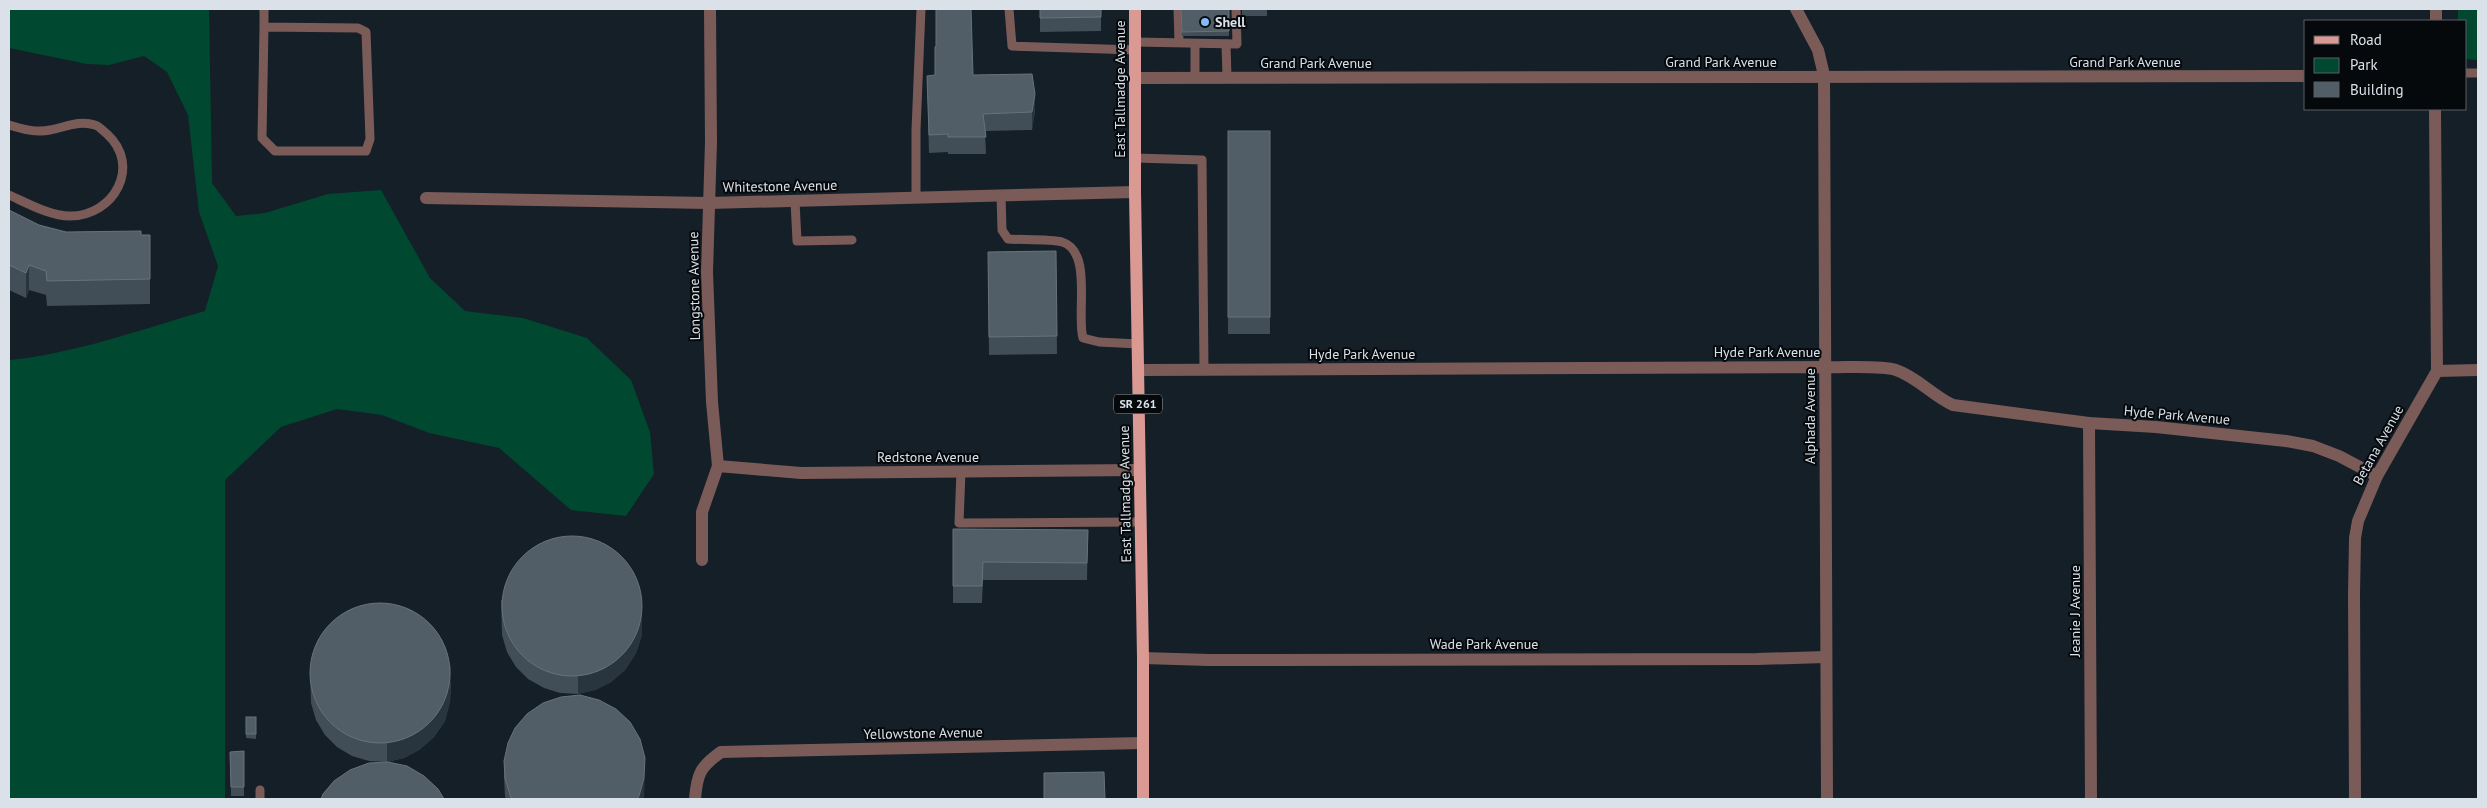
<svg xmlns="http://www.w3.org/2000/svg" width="2487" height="808" font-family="'PT Sans',sans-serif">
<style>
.green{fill:#004830}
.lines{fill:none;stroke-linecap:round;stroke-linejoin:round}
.service{stroke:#7b5b58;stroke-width:9}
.minor{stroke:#7b5b58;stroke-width:12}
.primary{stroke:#da9993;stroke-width:12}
.wall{fill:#414e57}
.shaded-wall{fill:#28353e}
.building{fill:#525e67;stroke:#67727b}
.poi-dot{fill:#83bcfb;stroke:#05090c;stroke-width:2}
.labels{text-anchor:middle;stroke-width:4;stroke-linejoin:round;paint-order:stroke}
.shield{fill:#05090c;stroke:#9aa0a6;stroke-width:1}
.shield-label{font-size:12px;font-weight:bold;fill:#dae1e8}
.poi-label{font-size:14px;font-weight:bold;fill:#dae1e8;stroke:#05090c;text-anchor:start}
.street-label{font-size:14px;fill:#dae1e8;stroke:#05090c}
</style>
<rect width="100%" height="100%" fill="#141f28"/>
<g class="green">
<path d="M9 9H209L212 183 236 216 265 213 328 194 381 190 430 278 465 311 523 318 587 338 631 380 650 432 654 474 626 516 571 510 499 448 429 433 382 415 337 409 281 427 225 480V799H9V360C74 354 142 329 205 311L218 266 199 212 188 115 167 72 144 56 109 65 87 64 9 48Z"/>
<path d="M2458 9H2478V60L2466 59V21H2458Z"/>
</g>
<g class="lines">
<g class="service">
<path d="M1009 9 1012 46 1136 50"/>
<path d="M1178 9 1179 42"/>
<path d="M264 27 358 28 366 32 370 139 366 151H275L262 138 264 27V9"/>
<path d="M1136 42 1237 44 1236 9"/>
<path d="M1226 44 1227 78"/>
<path d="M1195 45V78"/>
<path d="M2466 73H2478"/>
<path d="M9 125C22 129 36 133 50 130 66 127 79 120 95 125 99 126 103 131 107 134 142 166 114 216 70 216 50 216 27 203 9 195"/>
<path d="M1135 158 1202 160 1204 369"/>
<path d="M1001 195 1002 230 1008 239C1020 240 1051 239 1062 242 1093 251 1076 314 1083 338L1099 342 1138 344"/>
<path d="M916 198V130L921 9"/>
<path d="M795 201 797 241 852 240"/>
<path d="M961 471 959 523 1140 522"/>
<path d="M260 790V799"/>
</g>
<g class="minor">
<path d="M1796 9 1818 50 1824 75 1827 799"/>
<path d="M2436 21V9"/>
<path d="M1135 78 2306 76"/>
<path d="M426 198 709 203 1135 192"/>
<path d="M1138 370 1825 367C1843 368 1880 365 1896 370 1917 377 1933 396 1953 405L2089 423 2156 427 2286 441 2313 446 2339 456 2377 476"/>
<path d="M2437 371 2478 370"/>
<path d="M2089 423 2091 799"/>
<path d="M718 466 801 473 1139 470"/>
<path d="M702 560V512L718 466 712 402 707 272 711 142 710 9"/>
<path d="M1143 658 1209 660 1757 659 1825 657"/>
<path d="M695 799C697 774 700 767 721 752L1143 743"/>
<path d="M2355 799 2354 594 2355 538 2358 521 2377 476 2437 371 2435 109"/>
</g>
<path class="primary" d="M1135 9V192L1143 658V799"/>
</g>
<g class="wall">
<path d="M1040 9H1101V31L1040 32Z"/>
<path d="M1181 9H1229V36H1182Z"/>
<rect x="1242" y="9" width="25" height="7"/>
<path d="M973 75 1035 111 1032 130 985 131 986 154H948V152L929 153 927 76Z"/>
<rect x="1228" y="131" width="42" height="203"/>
<path d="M9 210 39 225 66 232 141 235H150V304L47 306 46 295 29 290 26 298 9 290Z"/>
<path d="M1056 251 1057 354 989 355 988 252Z"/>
<path d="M953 529 1088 530 1087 580H983L982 603H953Z"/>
<path d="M501 600 642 615V635L636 653 625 670 611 682 595 690 578 694 560 693 544 688 528 679 516 667 507 652 502 635Z"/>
<path d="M310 668 451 683 450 702 445 721 434 737 419 750 404 758 387 762 369 761 352 756 337 747 325 735 316 720 311 703Z"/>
<path d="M246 717H256V739L246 738Z"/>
<path d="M244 751V796H231L230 752Z"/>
<path d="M504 761 644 795 643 799H506L505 796 504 778Z"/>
</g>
<g class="shaded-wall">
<path d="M1035 94V111L1032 130V112Z"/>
<path d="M29 265V290L26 298V273Z"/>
<path d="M642 598V635L636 653 625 670 611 682 595 690 578 694V676Z"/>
<path d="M451 665 450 702 445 721 434 737 419 750 404 758 387 762V744Z"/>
<path d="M645 776 644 795 643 799H637Z"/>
</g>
<g class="building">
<path d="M936 9H971L973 75 1032 74 1035 94 1032 112 983 114 986 137H948V134L929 135 927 76 935 75V47L936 46Z"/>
<path d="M1040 9H1101V17L1040 18Z"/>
<path d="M1181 9H1229V31L1182 32Z"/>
<rect x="1228" y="131" width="42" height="186"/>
<path d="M9 210 39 225 66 232 141 231V235H150V279L47 281 46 271 29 265 26 273 9 265Z"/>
<path d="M1056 251 1057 336 989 337 988 252Z"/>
<path d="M953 529 1088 530 1087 563 983 562 982 586H953Z"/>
<circle cx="572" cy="606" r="70"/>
<circle cx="380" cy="673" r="70"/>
<path d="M580 695 599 700 616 709 630 722 640 739 645 758 644 778 639 796 637 799H512L510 795 505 778 504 761 508 743 515 728 527 714 543 703 561 697Z"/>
<rect x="246" y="717" width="10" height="17"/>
<path d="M244 751V787H231L230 752Z"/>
<path d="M388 762 407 766 424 776 438 789 444 799H321L323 794 334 781 350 770 369 763Z"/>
<path d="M1104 772 1105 799H1044V773Z"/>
</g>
<circle class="poi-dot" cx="1205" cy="22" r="5"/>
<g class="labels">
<rect class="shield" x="1114" y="394.5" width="48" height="19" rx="4"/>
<g class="shield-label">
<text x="1138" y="408">SR 261</text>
</g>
<g class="poi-label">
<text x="1215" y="27">Shell</text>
</g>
<g class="street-label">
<text x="1721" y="67">Grand Park Avenue</text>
<text x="2125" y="67">Grand Park Avenue</text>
<text x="1316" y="68">Grand Park Avenue</text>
<text transform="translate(1120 89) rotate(-90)" y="5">East Tallmadge Avenue</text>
<text transform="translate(780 186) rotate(-1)" y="5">Whitestone Avenue</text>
<text transform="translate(694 286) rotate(-91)" y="5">Longstone Avenue</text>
<text x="1767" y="357">Hyde Park Avenue</text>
<text x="1362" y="359">Hyde Park Avenue</text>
<text transform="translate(2177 415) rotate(5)" y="5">Hyde Park Avenue</text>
<text transform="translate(1810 416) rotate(-90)" y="5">Alphada Avenue</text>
<text transform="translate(2378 445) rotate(-61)" y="5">Betana Avenue</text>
<text x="928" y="462">Redstone Avenue</text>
<text transform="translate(1125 494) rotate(-91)" y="5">East Tallmadge Avenue</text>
<text transform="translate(2075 611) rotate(-90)" y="5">Jeanie J Avenue</text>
<text x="1484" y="649">Wade Park Avenue</text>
<text transform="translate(923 733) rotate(-1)" y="5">Yellowstone Avenue</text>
</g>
</g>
<rect width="2487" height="808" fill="none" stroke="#dae1e8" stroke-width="20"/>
<rect x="2304" y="20" width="162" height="90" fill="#05090c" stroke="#5a5f64"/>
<rect x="2314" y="36" width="25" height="8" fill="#da9993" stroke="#5a5f64"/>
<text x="2350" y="45" font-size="15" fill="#dae1e8">Road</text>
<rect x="2314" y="58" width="25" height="15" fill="#004830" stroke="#5a5f64"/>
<text x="2350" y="70" font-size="15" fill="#dae1e8">Park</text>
<rect x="2314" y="82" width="25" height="15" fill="#525e67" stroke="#5a5f64"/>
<text x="2350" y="95" font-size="15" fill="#dae1e8">Building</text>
</svg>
